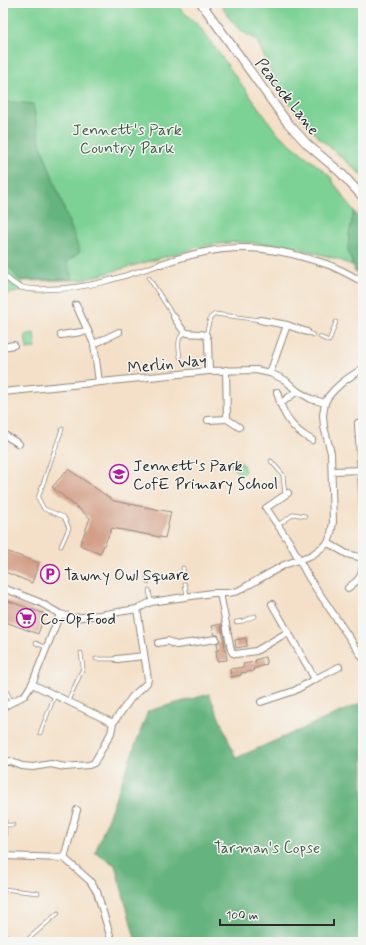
<svg xmlns="http://www.w3.org/2000/svg" width="366" height="945" font-family="Mynerve,sans-serif">
<style>
.green{fill:#7cd194;stroke:#547e60}
.forest{fill:#65b37e;stroke:#486f54}
.building{fill:#d39f87}
.lines{fill:none;stroke-linecap:round;stroke-linejoin:round}
.service-casing{stroke:#90867a;stroke-width:4.5}
.pedestrian-casing{stroke:#90867a;stroke-width:6}
.minor-casing{stroke:#90867a;stroke-width:8}
.tertiary-casing{stroke:#90867a;stroke-width:10}
.service{stroke:#fff;stroke-width:3}
.pedestrian{stroke:#fff;stroke-width:4.5}
.minor{stroke:#fff;stroke-width:6}
.tertiary{stroke:#fff;stroke-width:8}
.labels{text-anchor:middle;stroke-width:3;stroke-linejoin:round;paint-order:stroke}
.street-label{font-size:16px;fill:#2b2b2b;stroke:#f6f6f2}
.park-label{font-size:16px;fill:#435d4a;stroke:#f6f6f2}
.poi-label{font-size:16px;fill:#2b2b2b;stroke:#f6f6f2;text-anchor:start}
</style>
<rect width="100%" height="100%" fill="#f6f6f2"/>
<filter id="ink" filterUnits="userSpaceOnUse"><feTurbulence type="fractalNoise" baseFrequency=".025" numOctaves="2"/><feDisplacementMap in="SourceGraphic" scale="8" xChannelSelector="R" yChannelSelector="G"/><feConvolveMatrix kernelMatrix="1 2 1 2 8 2 1 2 1" color-interpolation-filters="sRGB"/></filter>
<filter id="wash" filterUnits="userSpaceOnUse"><feTurbulence type="fractalNoise" baseFrequency=".012" numOctaves="4" result="noise"/><feDisplacementMap in="SourceGraphic" scale="16" xChannelSelector="R" yChannelSelector="G"/><feGaussianBlur stdDeviation="0.9" result="paint"/><feColorMatrix in="noise" values="0 0 0 0 0 0 0 0 0 0 0 0 0 0 0 0 0 1.4 0 .05"/><feComposite in="paint" operator="in"/></filter>
<g filter="url(#wash)">
<rect width="100%" height="100%" fill="#f4e0c8"/>
<g class="green">
<path d="M3 3H174L199 26 277 133 330 176 333 182 354 211 352 222 363 270 337 259 287 245 236 242 204 246 82 280 22 281V291L3 295Z"/>
<path d="M220 3H363V176L317 136 282 95 256 39C234 29 232 22 220 3Z"/>
<path d="M34 333 36 348 27 349 25 335Z"/>
<path d="M236 459 243 464 245 472 240 476 230 463Z"/>
</g>
<g class="forest">
<path d="M3 101 33 104 40 143 80 252 67 262 72 279 19 280 3 258Z"/>
<path d="M354 211 363 225V277L355 272 348 250 349 234Z"/>
<path d="M209 694 236 758 363 702V942H136L115 865 95 853 148 711Z"/>
</g>
<g id="blocks">
<g class="building">
<path d="M68 469 114 501 171 512 165 538 112 528 100 554 80 545 90 518 52 487Z"/>
<path d="M3 550 39 563 32 583 3 571Z"/>
<path d="M3 599 45 614 38 634 3 621Z"/>
<path d="M221 624 227 660 217 661 216 650H218L217 643 219 642 220 639 218 635H215L212 626Z"/>
<path d="M246 638 247 646 236 648 235 640Z"/>
<path d="M265 657 267 664 253 669 254 671 241 673V675L231 677 230 669 244 667 243 664 256 662 255 660Z"/>
</g>
</g>
</g>
<g filter="url(#ink)">
<use href="#blocks" fill-opacity="0" stroke="#90867a" stroke-width="1"/>
<g class="lines">
<g class="service-casing">
<g id="service">
<path d="M149 278 174 317"/>
<path d="M307 332 313 335"/>
<path d="M206 335 210 318 215 314 260 320"/>
<path d="M320 337 329 341 336 322"/>
<path d="M180 357C179 349 176 338 184 333"/>
<path d="M271 461 283 475 285 495"/>
<path d="M278 525 294 514 305 516"/>
<path d="M61 546 69 528 64 517 44 509 38 498 62 429"/>
<path d="M183 568 184 576"/>
<path d="M147 573 148 582"/>
<path d="M185 584 187 596"/>
<path d="M149 590 151 602"/>
<path d="M236 622 243 621 255 616"/>
<path d="M36 643 47 648"/>
<path d="M96 659H117"/>
<path d="M3 684 12 703"/>
<path d="M68 701 83 668 81 653"/>
<path d="M40 733 55 695"/>
<path d="M3 825H13"/>
<path d="M3 889 38 893"/>
<path d="M25 942 58 913"/>
</g>
</g>
<g class="pedestrian-casing">
<path id="pedestrian" d="M3 274C8 279 13 285 20 287 29 290 38 290 47 289 89 289 123 277 161 264"/>
</g>
<g class="minor-casing">
<g id="minor">
<path d="M161 264C214 246 253 242 306 258 316 261 326 263 336 268 345 272 354 277 363 282"/>
<path d="M76 305 94 344 99 382"/>
<path d="M174 317C189 341 184 330 206 335L208 341 209 371"/>
<path d="M260 320 287 325 307 332"/>
<path d="M61 335 88 331"/>
<path d="M94 344 119 332"/>
<path d="M3 347 14 345"/>
<path d="M226 370 227 419 239 427"/>
<path d="M270 373 287 325"/>
<path d="M3 392 209 371 256 370 270 373 285 380 297 391 311 399 325 403"/>
<path d="M277 392C283 415 291 429 312 440"/>
<path d="M280 404 297 391"/>
<path d="M208 420 227 419"/>
<path d="M358 423 363 508"/>
<path d="M3 434 19 444"/>
<path d="M332 471 363 470"/>
<path d="M288 493 266 508 290 543 309 578 363 658"/>
<path d="M328 543 347 554 363 558"/>
<path d="M3 588 39 602 60 614 74 618 100 615 137 609 151 602 212 593H228L238 591 284 565 312 555 328 543 331 534 333 522 331 453 324 427 323 415 325 403 328 397 335 389 344 381 363 368"/>
<path d="M348 588C358 580 361 579 363 566"/>
<path d="M220 593 231 650 233 653 236 654 256 651 288 632 315 679 294 691 261 702"/>
<path d="M272 604 288 632"/>
<path d="M158 643 168 641 176 645 216 639"/>
<path d="M117 659 144 656"/>
<path d="M315 679 339 667"/>
<path d="M32 684 113 723"/>
<path d="M3 707 25 695 32 684 60 614"/>
<path d="M3 763 9 761 22 766 33 767 51 764 65 767 89 765 94 763 111 733 113 723 132 697 147 683 148 679 137 609"/>
<path d="M3 816V871"/>
<path d="M4 856 64 858 90 881 97 892 112 942"/>
<path d="M64 858 77 810"/>
<path d="M3 937 14 942"/>
</g>
</g>
<g class="tertiary-casing">
<path id="tertiary" d="M201 3 287 122 307 144 341 173 363 197"/>
</g>
<use href="#service" class="service"/>
<use href="#pedestrian" class="pedestrian"/>
<use href="#minor" class="minor"/>
<use href="#tertiary" class="tertiary"/>
</g>
</g>
<defs>
<g id="school-ring" transform="scale(1)"><circle r="9.5" fill="#f6f6f2" stroke="#b5179e" stroke-width="1.5"/><path d="M0-5L7-2L0 1L-7-2ZM-4 1L0 2.5L4 1V4Q0 6-4 4Z" fill="#b5179e"/></g>
<g id="parking-ring" transform="scale(1)"><circle r="9.5" fill="#f6f6f2" stroke="#b5179e" stroke-width="1.5"/><path d="M-3.5-5.5H1a3.5 3.5 0 0 1 0 7H-1V5.5H-3.5ZM-1-3.4V-.6H.8a1.4 1.4 0 0 0 0-2.8Z" fill="#b5179e"/></g>
<g id="supermarket-ring" transform="scale(1)"><circle r="9.5" fill="#f6f6f2" stroke="#b5179e" stroke-width="1.5"/><path d="M-6-5.5h2.5l.6 2H6L4.5 2H-2.5L-4.4-4H-6ZM-1.5 3.2a1.3 1.3 0 1 0 .1 0ZM3 3.2a1.3 1.3 0 1 0 .1 0Z" fill="#b5179e"/></g>
</defs>
<g fill-rule="evenodd">
<use href="#school-ring" x="119" y="474"/>
<use href="#parking-ring" x="50" y="574"/>
<use href="#supermarket-ring" x="26" y="618"/>
</g>
<g class="labels">
<g class="street-label">
<text transform="translate(288 96) rotate(52)" y="6">Peacock Lane</text>
<text transform="translate(167 363) rotate(-6)" y="6">Merlin Way</text>
</g>
<g class="park-label">
<text x="127" y="135">Jennett's Park<tspan x="127" dy="18">Country Park</tspan></text>
<text x="267" y="853">Tarman's Copse</text>
</g>
<g class="poi-label">
<text x="133" y="471">Jennett's Park<tspan x="133" dy="18">CofE Primary School</tspan></text>
<text x="64" y="580">Tawny Owl Square</text>
<text x="40" y="624">Co-Op Food</text>
</g>
</g>
<rect width="366" height="945" fill="none" stroke="#f6f6f2" stroke-width="16"/>
<path d="M220 919v6h114v-6" fill="none" stroke="#2b2b2b" stroke-width="2"/>
<text x="226" y="919" font-size="12" fill="#2b2b2b" stroke="#f6f6f2" stroke-width="3" paint-order="stroke">100 m</text>
</svg>
